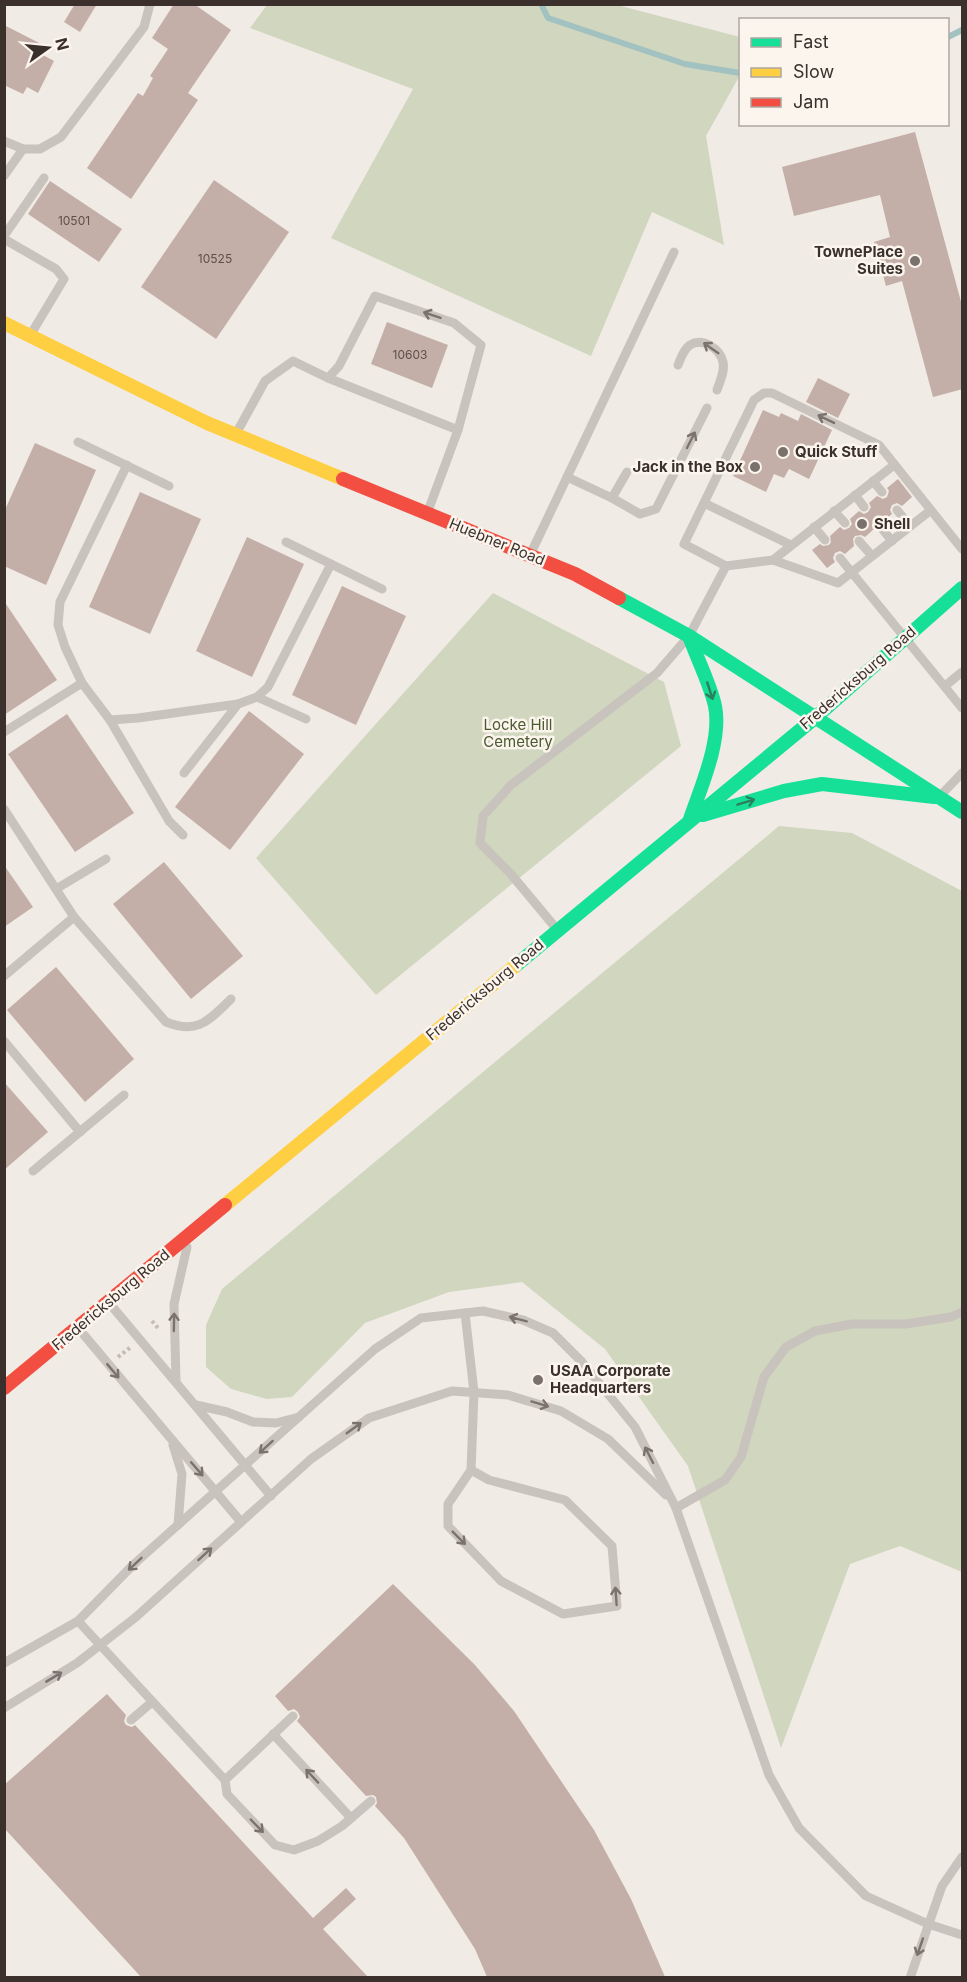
<svg xmlns="http://www.w3.org/2000/svg" width="967" height="1982" font-family="Inter,sans-serif">
<style>
.green{fill:#d1d6bf}
.lines{fill:none;stroke-linecap:round;stroke-linejoin:round}
.stream{stroke:#a1c2c1;stroke-width:6}
.building{fill:#c3afa7}
.path{stroke:#c2bbb6;stroke-width:4;stroke-dasharray:3 3;stroke-linecap:butt}
.lane{stroke:#c9c3be;stroke-width:9}
.fast{stroke:#16e098;stroke-width:14}
.slow{stroke:#ffcf43;stroke-width:14}
.jam{stroke:#f24e42;stroke-width:14}
.oneway{stroke:#7b726d}
.oneway2{stroke:#2a7f5c}
.poi-dot{fill:#7a716c;stroke:#fbf5ee;stroke-width:2}
.labels{text-anchor:middle;stroke-width:5;stroke-linejoin:round;paint-order:stroke}
.number-label{font-size:12px;fill:#5d504a}
.poi-label{font-size:15px;font-weight:bold;fill:#3b302b;stroke:#fbf5ee;text-anchor:start}
.street-label{font-size:15px;fill:#3b302b;stroke:#fbf5ee}
.park-label{font-size:15px;fill:#4a5a2e;stroke:#fbf5ee}
</style>
<rect width="100%" height="100%" fill="#f0ebe5"/>
<g class="green">
<path d="M617 5 740 37V75L706 136 724 245 652 212 591 356 331 238 413 89 250 28 267 5Z"/>
<path d="M493 593 664 682 681 746 376 995 256 858Z"/>
<path d="M779 826 852 833 962 891V1572L900 1546 850 1564 781 1748 688 1466 605 1349 522 1282 449 1292 365 1323 292 1397 267 1399 231 1389 206 1367V1325L222 1289Z"/>
</g>
<g class="lines">
<g class="stream">
<path d="M541 4 548 18 685 64 740 73"/>
<path d="M948 37 962 30"/>
</g>
</g>
<g class="building">
<path d="M75 4H97L80 32 64 22Z"/>
<path d="M174 4H194L231 30 188 93 198 100 131 199 87 168 138 93 143 96 153 78 150 76 168 49 152 38Z"/>
<path d="M4 25 47 47 43 55 54 61 38 93 27 87 23 94 4 85Z"/>
<path d="M915 132 963 309V389L933 397 902 281 886 286 874 242 890 237 880 195 794 216 782 167Z"/>
<path d="M214 180 289 232 216 339 141 287Z"/>
<path d="M50 181 122 229 99 262 28 214Z"/>
<path d="M387 322 448 345 432 388 371 364Z"/>
<path d="M818 378 850 394 838 418 806 402Z"/>
<path d="M763 410 779 417 781 413 798 421 801 414 832 430 809 479 789 469 784 478 774 474 766 492 733 476Z"/>
<path d="M35 443 96 470 46 585 4 566V512Z"/>
<path d="M898 479 912 497 902 506 897 503 892 505 890 510 892 514 884 521 879 518 874 520 872 525 874 529 865 537 861 535 855 536 853 539 854 546 845 554 840 551 835 553 833 558 835 562 827 568 812 550 820 544 823 546 829 545 831 542 830 536 840 527 844 530 849 528 852 524 850 519 859 511 864 514 868 512 871 507 869 503 877 496 883 499 887 497 889 491 887 488Z"/>
<path d="M140 492 201 519 150 634 89 607Z"/>
<path d="M247 537 304 564 252 677 196 651Z"/>
<path d="M342 586 406 616 356 725 292 695Z"/>
<path d="M4 601 57 680 4 715Z"/>
<path d="M249 711 304 754 230 850 175 807Z"/>
<path d="M67 714 134 813 75 852 8 754Z"/>
<path d="M164 862 243 956 191 999 113 904Z"/>
<path d="M4 865 33 907 4 927Z"/>
<path d="M56 967 134 1059 85 1102 7 1010Z"/>
<path d="M4 1082 48 1132 4 1170Z"/>
<path d="M393 1584 475 1665 514 1711 594 1830 631 1899 665 1977H487L475 1949 404 1838 375 1806 377 1803 376 1797 373 1795 366 1796 297 1721 300 1717 298 1712 294 1709 288 1711 275 1696Z"/>
<path d="M107 1694 126 1715 124 1721 126 1725 132 1727 135 1725 313 1918 346 1888 356 1899 323 1929 368 1977H141L4 1828V1785Z"/>
</g>
<g class="lines">
<g class="path">
<path d="M152 1321 158 1328"/>
<path d="M118 1357 131 1347"/>
</g>
<g class="lane">
<path d="M4 141 23 149H40L61 137 144 27 150 4"/>
<path d="M4 176 23 149"/>
<path d="M4 236 44 178"/>
<path d="M4 239 56 269 64 279 31 334"/>
<path d="M678 365C681 358 683 350 690 345 703 337 720 349 723 362 725 371 720 381 717 390"/>
<path d="M328 378 458 430"/>
<path d="M237 432 265 381 293 361 328 378 339 366 375 296 454 323 481 345 458 430 428 511"/>
<path d="M78 442 169 486"/>
<path d="M127 465 60 602 58 625 65 647 82 683 110 720 169 821 183 835"/>
<path d="M627 472 612 498 640 514 656 509 707 408"/>
<path d="M567 477 612 498"/>
<path d="M873 481 882 492"/>
<path d="M855 495 864 507"/>
<path d="M704 503 791 545"/>
<path d="M897 510 910 526"/>
<path d="M931 510 838 583 773 560 726 566 684 544 754 400 764 393H772L879 445 962 549"/>
<path d="M834 511 845 523"/>
<path d="M879 525 892 541"/>
<path d="M814 527 825 540"/>
<path d="M859 541 872 556"/>
<path d="M286 542 382 589"/>
<path d="M531 553 674 252"/>
<path d="M840 558 962 708"/>
<path d="M773 560 894 465"/>
<path d="M945 686 962 672"/>
<path d="M257 697 306 719"/>
<path d="M110 720 138 718 238 704 257 697 268 687 331 564"/>
<path d="M4 732 82 683"/>
<path d="M184 773 238 704"/>
<path d="M941 795 962 773"/>
<path d="M4 809 74 917 166 1022C198 1035 209 1020 231 999"/>
<path d="M56 889 106 859"/>
<path d="M555 927 510 873 480 843 483 816 511 785 657 673 689 636 726 566"/>
<path d="M4 976 74 917"/>
<path d="M4 1041 80 1132"/>
<path d="M33 1171 124 1095"/>
<path d="M110 1304 271 1496"/>
<path d="M465 1313 474 1392 471 1470 448 1504V1526L501 1581 563 1614 617 1606 612 1546 565 1500 489 1480 471 1470"/>
<path d="M79 1329 241 1522"/>
<path d="M176 1381 174 1304 187 1247"/>
<path d="M196 1405 227 1412 253 1422 276 1423 299 1417"/>
<path d="M173 1445 182 1474 178 1525"/>
<path d="M676 1508 725 1480 741 1457 764 1377 786 1347 815 1331 852 1324H906L951 1317 962 1312"/>
<path d="M78 1621 225 1780 227 1794 275 1845 294 1850 318 1841 342 1826 371 1801"/>
<path d="M4 1663 78 1621 133 1565 375 1349 421 1318 483 1311 523 1320 553 1333 582 1362 635 1427 676 1508 769 1775 799 1828 866 1896 928 1924 962 1935"/>
<path d="M4 1708 77 1663 136 1617 311 1459 369 1418 452 1391 508 1395 561 1411 608 1439 666 1495"/>
<path d="M131 1720 152 1702"/>
<path d="M273 1734 351 1818"/>
<path d="M225 1780 293 1716"/>
<path d="M910 1978 942 1886 962 1857"/>
</g>
<g class="fast">
<path d="M619 598 689 636 962 812"/>
<path d="M689 636C696 656 711 686 715 706 722 740 701 787 690 819"/>
<path d="M703 815 784 791 822 784 934 797"/>
<path d="M515 966 816 717 962 588"/>
</g>
<g class="slow">
<path d="M4 323 207 423 343 479"/>
<path d="M225 1205 515 966"/>
</g>
<g class="jam">
<path d="M343 479 575 574 619 598"/>
<path d="M4 1388 225 1205"/>
</g>
</g>
<defs><path id="oneway-shaft" d="M-6 0H5M1.5-3L5.5 0L1.5 3" fill="none" stroke-width="1.6" stroke-linecap="round" stroke-linejoin="round" transform="scale(1.5)"/></defs>
<g class="oneway">
<use href="#oneway-shaft" transform="translate(432 315) rotate(-161)"/>
<use href="#oneway-shaft" transform="translate(711 348) rotate(-145)"/>
<use href="#oneway-shaft" transform="translate(826 419) rotate(-154)"/>
<use href="#oneway-shaft" transform="translate(691 440) rotate(-63)"/>
<use href="#oneway-shaft" transform="translate(518 1319) rotate(-165)"/>
<use href="#oneway-shaft" transform="translate(174 1322) rotate(-89)"/>
<use href="#oneway-shaft" transform="translate(113 1371) rotate(50)"/>
<use href="#oneway-shaft" transform="translate(540 1404) rotate(17)"/>
<use href="#oneway-shaft" transform="translate(354 1428) rotate(-36)"/>
<use href="#oneway-shaft" transform="translate(266 1447) rotate(138)"/>
<use href="#oneway-shaft" transform="translate(649 1455) rotate(-117)"/>
<use href="#oneway-shaft" transform="translate(197 1469) rotate(49)"/>
<use href="#oneway-shaft" transform="translate(459 1538) rotate(45)"/>
<use href="#oneway-shaft" transform="translate(205 1554) rotate(-42)"/>
<use href="#oneway-shaft" transform="translate(135 1564) rotate(137)"/>
<use href="#oneway-shaft" transform="translate(616 1596) rotate(-94)"/>
<use href="#oneway-shaft" transform="translate(54 1677) rotate(-31)"/>
<use href="#oneway-shaft" transform="translate(312 1776) rotate(-133)"/>
<use href="#oneway-shaft" transform="translate(257 1826) rotate(46)"/>
<use href="#oneway-shaft" transform="translate(920 1947) rotate(109)"/>
</g>
<g class="oneway2">
<use href="#oneway-shaft" transform="translate(710 691) rotate(72)"/>
<use href="#oneway-shaft" transform="translate(746 802) rotate(-17)"/>
</g>
<g class="poi-dot">
<circle cx="915" cy="261" r="6"/>
<circle cx="783" cy="452" r="6"/>
<circle cx="755" cy="467" r="6"/>
<circle cx="862" cy="524" r="6"/>
<circle cx="538" cy="1380" r="6"/>
</g>
<g class="labels">
<g class="number-label">
<text x="74" y="225">10501</text>
<text x="215" y="263">10525</text>
<text x="410" y="359">10603</text>
</g>
<g class="poi-label">
<text x="903" y="257" text-anchor="end">TownePlace<tspan x="903" dy="17">Suites</tspan></text>
<text x="795" y="457">Quick Stuff</text>
<text x="743" y="472" text-anchor="end">Jack in the Box</text>
<text x="874" y="529">Shell</text>
<text x="550" y="1376">USAA Corporate<tspan x="550" dy="17">Headquarters</tspan></text>
</g>
<g class="street-label">
<text transform="translate(497 542) rotate(22)" y="5">Huebner Road</text>
<text transform="translate(858 678) rotate(-41)" y="5">Fredericksburg Road</text>
<text transform="translate(485 990) rotate(-40)" y="5">Fredericksburg Road</text>
<text transform="translate(111 1300) rotate(-40)" y="5">Fredericksburg Road</text>
</g>
<g class="park-label">
<text x="518" y="730">Locke Hill<tspan x="518" dy="17">Cemetery</tspan></text>
</g>
</g>
<rect width="967" height="1982" fill="none" stroke="#3b302b" stroke-width="12"/>
<rect x="739" y="18" width="210" height="108" fill="#fbf5ee" stroke="#aea6a0" stroke-width="1.5"/>
<rect x="751" y="38" width="30" height="9" fill="#16e098" stroke="#aea6a0" stroke-width="1.5"/>
<text x="793" y="48" font-size="18" fill="#3b302b">Fast</text>
<rect x="751" y="68" width="30" height="9" fill="#ffcf43" stroke="#aea6a0" stroke-width="1.5"/>
<text x="793" y="78" font-size="18" fill="#3b302b">Slow</text>
<rect x="751" y="98" width="30" height="9" fill="#f24e42" stroke="#aea6a0" stroke-width="1.5"/>
<text x="793" y="108" font-size="18" fill="#3b302b">Jam</text>
<g transform="translate(48 48) rotate(75)" stroke="#fbf5ee" stroke-width="4.5" paint-order="stroke">
<path d="M0-4.5L10 22L0 15L-10 22Z" fill="#3b302b"/>
<text y="-9" font-size="16" font-weight="bold" text-anchor="middle" fill="#3b302b">N</text>
</g>
</svg>
